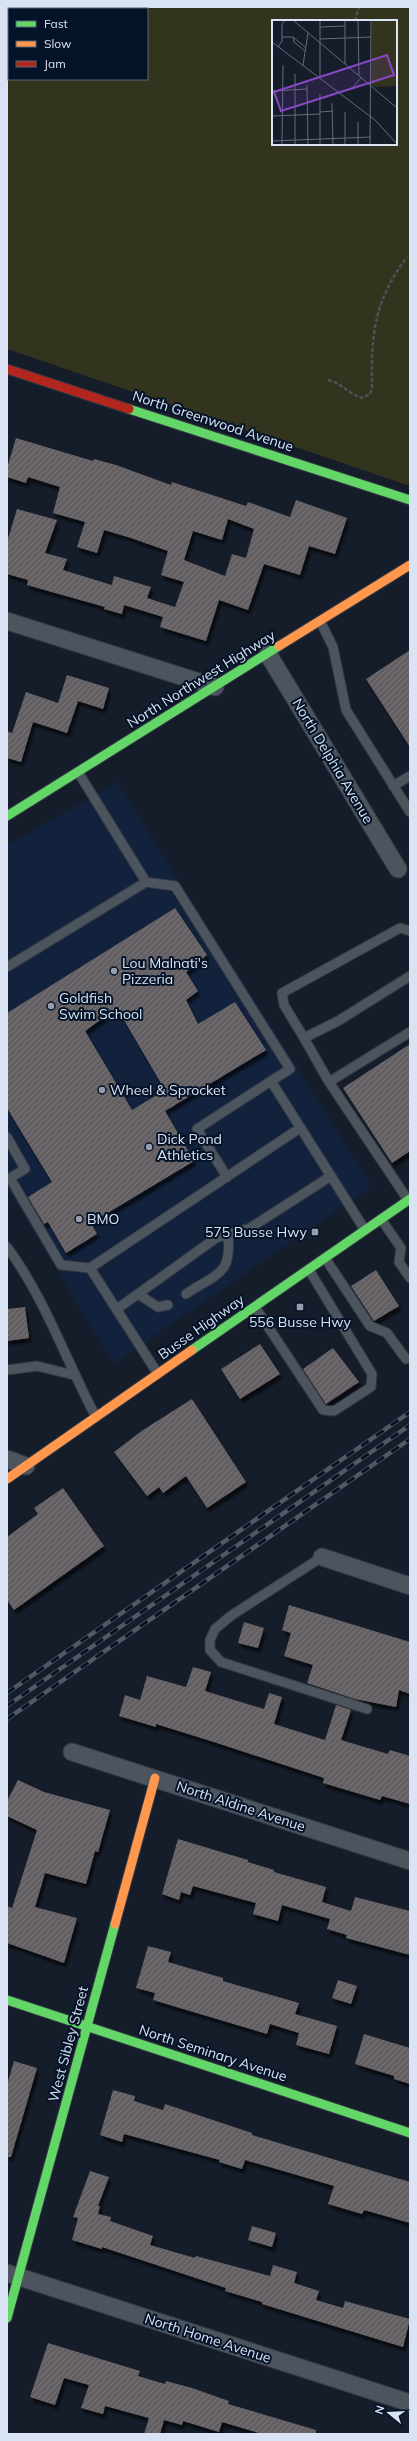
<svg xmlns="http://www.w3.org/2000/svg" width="417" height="2441" font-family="Mulish,sans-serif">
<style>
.built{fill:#12223c}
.green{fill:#32341d;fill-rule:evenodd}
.building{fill:url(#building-hatch);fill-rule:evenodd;filter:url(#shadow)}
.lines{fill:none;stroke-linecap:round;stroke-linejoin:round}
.lane-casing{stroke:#333843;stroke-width:11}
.street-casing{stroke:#333843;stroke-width:19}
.fast-casing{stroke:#333843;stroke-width:11}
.slow-casing{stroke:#333843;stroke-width:11}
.jam-casing{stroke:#333843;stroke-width:11}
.path{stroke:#4c525a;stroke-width:2.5;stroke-dasharray:4 2;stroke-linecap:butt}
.lane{stroke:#4c545d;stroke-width:9}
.street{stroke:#4c545d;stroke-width:17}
.fast{stroke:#63d668;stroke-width:9}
.slow{stroke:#ff974d;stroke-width:9}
.jam{stroke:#b3261e;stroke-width:9}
.rail-casing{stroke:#535963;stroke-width:4.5}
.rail{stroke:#051328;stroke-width:3;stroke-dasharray:9;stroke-linecap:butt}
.poi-dot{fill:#949ead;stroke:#051328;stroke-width:1.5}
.labels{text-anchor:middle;stroke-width:4;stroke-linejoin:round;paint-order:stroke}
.street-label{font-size:14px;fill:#d9e3f3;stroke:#051328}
.poi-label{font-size:14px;fill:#d9e3f3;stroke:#051328;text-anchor:start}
.inset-road{fill:none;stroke:#636c7a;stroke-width:1}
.view{fill:#8947c7;fill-opacity:0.15;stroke:#8947c7;stroke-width:2}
.inset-edge{fill:none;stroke:#d9e3f3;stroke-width:2}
</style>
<defs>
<pattern id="building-hatch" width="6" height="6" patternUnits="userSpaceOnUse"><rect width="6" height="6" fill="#635f62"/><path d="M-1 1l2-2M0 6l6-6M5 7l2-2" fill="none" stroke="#797679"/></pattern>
<filter id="shadow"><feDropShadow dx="2.5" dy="4.5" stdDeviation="1" flood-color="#0009"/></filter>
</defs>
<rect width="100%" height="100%" fill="#151d2a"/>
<path class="built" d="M117 782 372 1186 114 1364 7 1188V845Z"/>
<path class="green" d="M7 7H410V486L7 349ZM9 9H147V79H9ZM273 21H396V144H273Z"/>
<g class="building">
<path d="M16 438 93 461 94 459 116 465 171 485 172 482 246 506 248 502 290 517 296 500 347 518 335 554 309 546 300 575 264 564 248 610 219 600 206 641 160 627 163 617 124 605 122 614 104 609 105 607 27 585 28 580 7 574V542L17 509 57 520 45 553 67 559 63 570 112 585 114 576 151 587 147 598 175 607 184 582 161 575 168 551 131 538 104 530 97 553 77 547 85 522 53 513 60 487 28 477 26 483 7 477V468ZM228 519 254 529 246 558 232 554 225 576 184 560 193 531 222 540Z"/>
<path d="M410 650V747L366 679Z"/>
<path d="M67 675 109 688 103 709 78 701 67 733 33 722 21 762 7 758V731L12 733 26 692 58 703Z"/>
<path d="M175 908 207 955 186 972 198 991 186 1000 198 1024 235 1002 266 1050 165 1111 194 1161 91 1223 97 1234 66 1253 48 1222 44 1224 28 1197 52 1182 7 1108V1013ZM117 1008 165 1090 132 1110 85 1031Z"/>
<path d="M410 1044V1151L392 1163 343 1088Z"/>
<path d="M376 1270 399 1306 374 1321 351 1286Z"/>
<path d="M25 1307 29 1338 7 1341V1309Z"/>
<path d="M260 1344 280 1374 240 1399 221 1369Z"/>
<path d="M333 1348 359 1382 326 1404 303 1369Z"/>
<path d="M192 1399 246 1482 207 1508 186 1476 163 1493 159 1487 147 1496 114 1452 143 1430Z"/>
<path d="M63 1488 104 1546 14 1610 7 1600V1537L38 1514 34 1508Z"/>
<path d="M289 1605 410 1642V1694L399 1690 396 1707 355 1699 307 1683 313 1665 284 1656 291 1633 282 1630Z"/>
<path d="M244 1622 264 1628 258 1648 238 1643Z"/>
<path d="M193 1667 211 1672 205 1691 264 1709 269 1693 282 1697 274 1724 325 1740 336 1705 351 1710 341 1740 388 1754 390 1750 410 1756V1804L382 1796 380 1800 360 1794 323 1783 324 1778 214 1742 156 1724V1727L119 1716 125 1695 140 1700 147 1676 186 1687Z"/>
<path d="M18 1780 44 1792 110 1810 98 1852 95 1851 86 1884 45 1873 35 1907 77 1918 64 1963 7 1943V1906L12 1908 37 1830 7 1816V1801Z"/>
<path d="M178 1839 248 1860V1862L274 1870V1872L326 1887 322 1902 351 1911 355 1897 410 1911V1955L346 1938 347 1935 327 1929 330 1919 282 1905 278 1921 253 1914 256 1903 193 1886 190 1895 181 1892 179 1900 162 1894Z"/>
<path d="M148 1946 171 1952 168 1962 223 1978V1981L299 2003 295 2014 337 2026 329 2054 296 2045 299 2033 270 2024 267 2034 153 2000 155 1993 136 1988Z"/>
<path d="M338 1980 357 1986 351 2004 332 1998Z"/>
<path d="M364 2034 410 2048V2084L394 2079V2076L355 2064Z"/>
<path d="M14 2061 37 2068 11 2157H7V2085Z"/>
<path d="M113 2090 135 2096 134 2101 163 2110 165 2104 252 2133V2135L410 2182V2223L364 2210 362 2214 328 2204 334 2186 290 2173 245 2160 242 2169 219 2162 220 2160 124 2134 122 2142 100 2135Z"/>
<path d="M90 2171 109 2177 98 2206H100L98 2214 111 2217 110 2221 153 2236 150 2245 195 2258 196 2256 270 2276 273 2265 297 2272 294 2283 319 2291 316 2300 343 2308 345 2301 410 2319 403 2347 262 2304V2302L225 2291 226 2288 102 2247V2249L72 2240 78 2218 73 2217Z"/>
<path d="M252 2226 276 2233 272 2247 248 2240Z"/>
<path d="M48 2343 140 2371 138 2376 165 2384 166 2381 192 2388 229 2401 228 2404 316 2430V2434H262L222 2422 219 2432 183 2421 182 2425 164 2420 160 2434H144L149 2418 105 2406 103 2414 81 2408 89 2385 64 2378 55 2405 30 2397Z"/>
</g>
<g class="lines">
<g class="lane-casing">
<g id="lane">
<path d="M320 621 333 647 346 710 410 812"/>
<path d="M78 772 146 882 175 886 290 1069 271 1081 365 1230"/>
<path d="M393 786 410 776"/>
<path d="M410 931 400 928 282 993 284 1005 304 1038 338 1021 410 976"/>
<path d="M7 967 146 882"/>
<path d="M304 1038 329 1082 408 1200"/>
<path d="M329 1082 410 1032"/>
<path d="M7 1137 25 1169 10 1178 61 1265 90 1268 300 1128"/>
<path d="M227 1177 197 1129 271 1081"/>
<path d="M381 1219 401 1248 399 1262 410 1278"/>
<path d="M7 1247C45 1298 66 1361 96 1417"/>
<path d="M325 1258 370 1326 387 1333 406 1359"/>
<path d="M90 1268 158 1374"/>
<path d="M138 1294 158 1307 168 1305"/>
<path d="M186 1294C217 1273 232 1275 228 1235"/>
<path d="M255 1307 323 1410 334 1411 371 1387 372 1374 309 1270"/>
<path d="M117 1309 216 1238 250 1228 331 1176"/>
<path d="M7 1370 37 1366 74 1375"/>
<path d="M322 1557 232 1615 215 1629 210 1640V1650L221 1662 367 1709"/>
</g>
</g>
<g class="street-casing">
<g id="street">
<path d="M7 621 215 687"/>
<path d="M268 654 398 869"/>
<path d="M7 1459 26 1466"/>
<path d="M322 1557 410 1586"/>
<path d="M72 1752 410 1861"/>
<path d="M7 2273 410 2403"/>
</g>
</g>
<g class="fast-casing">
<g id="fast">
<path d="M129 409 410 500"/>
<path d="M7 816 279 646"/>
<path d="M192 1350 410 1199"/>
<path d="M7 2000 410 2133"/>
<path d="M7 2318 115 1924"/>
</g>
</g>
<g class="slow-casing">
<g id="slow">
<path d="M279 646 410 565"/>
<path d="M7 1479 192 1350"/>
<path d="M115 1924 155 1778"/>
</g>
</g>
<g class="jam-casing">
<path id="jam" d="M7 369 129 409"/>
</g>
<g class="path">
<path d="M355 21 359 7"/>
<path d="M328 380C341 383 349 394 362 398L370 394 372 388C371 334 374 301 407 257"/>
</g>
<use href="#lane" class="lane"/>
<use href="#street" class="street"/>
<use href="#fast" class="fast"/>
<use href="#slow" class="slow"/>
<use href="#jam" class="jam"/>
<g class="rail-casing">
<g id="rail">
<path d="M7 1693 410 1412"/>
<path d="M7 1706 410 1425"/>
<path d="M7 1719 410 1439"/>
</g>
</g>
<use href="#rail" class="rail"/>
</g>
<g class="poi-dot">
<circle cx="114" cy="971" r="4"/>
<circle cx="51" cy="1006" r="4"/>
<circle cx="102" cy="1090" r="4"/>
<circle cx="149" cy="1147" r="4"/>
<circle cx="79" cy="1219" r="4"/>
<rect x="311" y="1228" width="8" height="8" rx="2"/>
<rect x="296" y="1303" width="8" height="8" rx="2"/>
</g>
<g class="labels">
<g class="street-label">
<text transform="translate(213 421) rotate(18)" y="5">North Greenwood Avenue</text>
<text transform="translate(201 679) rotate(-32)" y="5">North Northwest Highway</text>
<text transform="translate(333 761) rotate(59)" y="5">North Delphia Avenue</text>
<text transform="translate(201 1327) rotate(-35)" y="5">Busse Highway</text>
<text transform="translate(241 1806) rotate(18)" y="5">North Aldine Avenue</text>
<text transform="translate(68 2044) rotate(-75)" y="5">West Sibley Street</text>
<text transform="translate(213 2053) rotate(18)" y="5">North Seminary Avenue</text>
<text transform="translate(208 2338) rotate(18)" y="5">North Home Avenue</text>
</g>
<g class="poi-label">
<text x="122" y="968">Lou Malnati's<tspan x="122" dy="16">Pizzeria</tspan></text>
<text x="59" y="1003">Goldfish<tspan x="59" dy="16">Swim School</tspan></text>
<text x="110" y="1095">Wheel &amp; Sprocket</text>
<text x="157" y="1144">Dick Pond<tspan x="157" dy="16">Athletics</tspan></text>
<text x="87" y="1224">BMO</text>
<text x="307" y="1237" text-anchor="end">575 Busse Hwy</text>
<text x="300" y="1327" text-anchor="middle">556 Busse Hwy</text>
</g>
</g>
<g transform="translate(272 20)">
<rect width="125" height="125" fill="#151d2a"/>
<path d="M100 0H125V66L102 67 99 64Z" fill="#32341d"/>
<path class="inset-road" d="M21 0 125 88M73 0V44M86 0 87 55M48 7 73 6M10 17H21L33 27M21 17 22 22 33 31M48 19 99 17M0 22 103 100 125 124M6 27 10 21V4L13 0M31 45 36 13M48 58V0M35 65 36 125M81 67 89 58M0 71 35 69M60 83 61 125M48 92 61 91M73 92V125M0 96 48 94M86 102V125M0 121 99 117M10 125 11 45M23 125V54M48 125V74M98 125 99 0"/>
<path class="view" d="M115 35 122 55 9 91 2 72Z"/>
<rect width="125" height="125" class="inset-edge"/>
</g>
<rect width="417" height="2441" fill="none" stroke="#d9e3f3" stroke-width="16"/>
<rect x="8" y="8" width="140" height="72" fill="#051328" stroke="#5a6679"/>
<rect x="16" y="21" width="20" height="6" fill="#63d668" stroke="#5a6679"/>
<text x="44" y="28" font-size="12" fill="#d9e3f3">Fast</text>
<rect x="16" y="41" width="20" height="6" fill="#ff974d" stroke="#5a6679"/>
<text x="44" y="48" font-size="12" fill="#d9e3f3">Slow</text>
<rect x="16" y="61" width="20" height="6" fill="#b3261e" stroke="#5a6679"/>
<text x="44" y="68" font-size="12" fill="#d9e3f3">Jam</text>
<g transform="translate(389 2413) rotate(288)" stroke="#051328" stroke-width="3" paint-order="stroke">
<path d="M0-3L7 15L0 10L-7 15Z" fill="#d9e3f3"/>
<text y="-6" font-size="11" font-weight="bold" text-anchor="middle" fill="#d9e3f3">N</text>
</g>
</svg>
